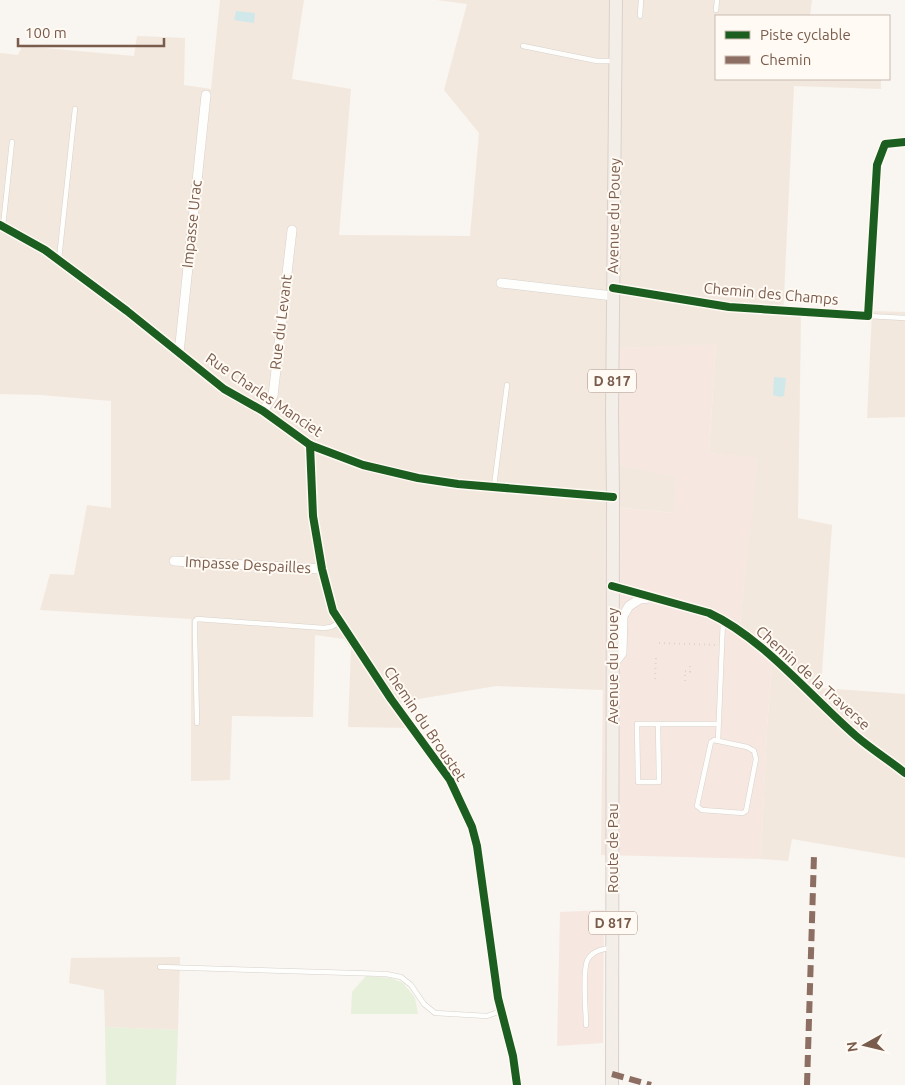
<svg xmlns="http://www.w3.org/2000/svg" width="905" height="1085" font-family="Ubuntu,sans-serif">
<style>
.residential{fill:#f2e8de}
.commercial{fill:#f6e8e1}
.green{fill:#e7f0db}
.water{fill:#d0e8ea}
.lines{fill:none;stroke-linecap:round;stroke-linejoin:round}
.lane-casing{stroke:#d7d1cb;stroke-width:5.5}
.street-casing{stroke:#d7d1cb;stroke-width:10}
.primary-casing{stroke:#dad1cc;stroke-width:14}
.path{stroke:#dcd5d0;stroke-width:2;stroke-dasharray:1 4;stroke-linecap:butt}
.lane{stroke:#fefefd;stroke-width:4.5}
.street{stroke:#fefefd;stroke-width:9}
.primary{stroke:#f3eee8;stroke-width:12}
.quiet{stroke:#8d6e63;stroke-width:6;stroke-dasharray:12 6;stroke-linecap:butt}
.cycleway-casing{stroke:#fffaf3;stroke-width:11}
.cycleway{stroke:#1b5e20;stroke-width:8}
.labels{text-anchor:middle;stroke-width:4;stroke-linejoin:round;paint-order:stroke}
.shield{fill:#fffaf3;stroke:#a28b7f;stroke-width:1}
.shield-label{font-size:14px;font-weight:bold;fill:#7a5c4d}
.street-label{font-size:15px;fill:#7a5c4d;stroke:#fffaf3}
</style>
<rect width="100%" height="100%" fill="#f9f5f0"/>
<g class="residential">
<path d="M220 0H304L292 79 351 89 339 235 470 236 479 133 444 90 467 4 437 0H812L810 16H716V79H881V89L794 86 783 316H801L798 518 832 525 821 688 905 694V858L792 839 788 861 761 859 767 728 773 655 740 625 757 459 709 453 716 345 619 348V465L676 476 674 513 605 506 604 690 496 686 401 702 417 728 348 727 351 649 344 639 315 635 313 717 232 716 230 780 191 781V619L40 610 50 574 74 575 87 505 111 508V401L41 395 0 394V53L18 55 22 46 134 56 137 36 185 38 184 85 211 89Z"/>
<path d="M872 311 905 312V417L867 418Z"/>
<path d="M180 957 178 1030 105 1027 104 990 69 983 71 958Z"/>
</g>
<g class="commercial">
<path d="M716 344 709 453 758 458 740 625 773 655 767 728 761 859 601 855 605 506 673 513 676 477 619 465V348Z"/>
<path d="M604 910 603 1043 557 1046 560 912Z"/>
</g>
<g class="green">
<path d="M366 976 391 978 403 983 415 998 418 1014H351L352 992Z"/>
<path d="M105 1027 178 1030 176 1085H106Z"/>
</g>
<g class="water">
<path d="M236 11 255 13 254 23 234 20Z"/>
<path d="M774 377 786 378 784 396 780 397 773 395Z"/>
</g>
<g class="lines">
<g class="lane-casing">
<g id="lane">
<path d="M716 10 717 0"/>
<path d="M640 16 641 0"/>
<path d="M523 46 597 61H614"/>
<path d="M3 226 12 142"/>
<path d="M59 259 75 109"/>
<path d="M868 316 905 318"/>
<path d="M494 486 507 385"/>
<path d="M197 723 195 634V621L197 619 324 628 331 627 340 622"/>
<path d="M658 724 659 782H638L637 724H718"/>
<path d="M714 740 747 747 754 751 756 759 746 811 743 813 702 810 697 806 711 742Z"/>
<path d="M718 741 723 620"/>
<path d="M160 967 386 974 401 977 411 985 424 1004 435 1013 487 1016 501 1011"/>
<path d="M586 1025C586 1010 582 974 587 961 591 952 601 949 610 948"/>
</g>
</g>
<g class="street-casing">
<g id="street">
<path d="M0 225 45 250 127 311 224 389 263 411 310 445 363 465 418 478 458 484 613 497"/>
<path d="M501 283 613 296"/>
<path d="M613 288 729 307 868 316"/>
<path d="M179 353 206 95"/>
<path d="M263 411 273 396 292 230"/>
<path d="M310 445 313 516 322 569 333 611 391 699 450 780 472 827 477 846 498 998 513 1056 517 1085"/>
<path d="M174 561 322 569"/>
<path d="M612 586 709 613C763 638 810 696 856 736 871 749 889 760 905 773"/>
<path d="M613 665 622 653 623 616 629 606 640 599 650 598"/>
</g>
</g>
<g class="primary-casing">
<path id="primary" d="M612 1085 613 497 612 415 616 0"/>
</g>
<g class="path">
<path d="M659 643 717 645"/>
<path d="M655 679 656 656"/>
<path d="M685 681V671L690 672V662"/>
</g>
<use href="#lane" class="lane"/>
<use href="#street" class="street"/>
<use href="#primary" class="primary"/>
<g class="quiet">
<path d="M612 1074 651 1085"/>
<path d="M807 1085 814 855"/>
</g>
<g class="cycleway-casing">
<g id="cycleway">
<path d="M0 225 45 250 127 311 224 389 263 411 310 445 363 465 418 478 458 484 613 497"/>
<path d="M613 288 729 307 868 316 877 165 885 144 905 142"/>
<path d="M310 445 313 516 322 569 333 611 391 699 450 780 472 827 477 846 498 998 513 1056 517 1085"/>
<path d="M612 586 709 613C763 638 810 696 856 736 871 749 889 760 905 773"/>
</g>
</g>
<use href="#cycleway" class="cycleway"/>
</g>
<g class="labels">
<g class="shield">
<rect x="588" y="369.5" width="48" height="23" rx="4"/>
<rect x="589" y="911.5" width="48" height="23" rx="4"/>
</g>
<g class="shield-label">
<text x="612" y="386">D 817</text>
<text x="613" y="928">D 817</text>
</g>
<g class="street-label">
<text transform="translate(614 216) rotate(-89)" y="5">Avenue du Pouey</text>
<text transform="translate(192 224) rotate(-84)" y="5">Impasse Urac</text>
<text transform="translate(771 294) rotate(5)" y="5">Chemin des Champs</text>
<text transform="translate(281 322) rotate(-83)" y="5">Rue du Levant</text>
<text transform="translate(264 395) rotate(34)" y="5">Rue Charles Manciet</text>
<text transform="translate(248 565) rotate(3)" y="5">Impasse Despailles</text>
<text transform="translate(613 666) rotate(-90)" y="5">Avenue du Pouey</text>
<text transform="translate(813 678) rotate(42)" y="5">Chemin de la Traverse</text>
<text transform="translate(425 724) rotate(56)" y="5">Chemin du Broustet</text>
<text transform="translate(613 848) rotate(-90)" y="5">Route de Pau</text>
</g>
</g>
<rect x="715" y="15" width="175" height="65" fill="#fffaf3" stroke="#cabbb1"/>
<rect x="725" y="31" width="25" height="8" fill="#1b5e20" stroke="#cabbb1"/>
<text x="760" y="40" font-size="15" fill="#7a5c4d">Piste cyclable</text>
<rect x="725" y="56" width="25" height="8" fill="#8d6e63" stroke="#cabbb1"/>
<text x="760" y="65" font-size="15" fill="#7a5c4d">Chemin</text>
<g transform="translate(865 1045) rotate(262)" stroke="#fffaf3" stroke-width="4" paint-order="stroke">
<path d="M0-4L9 19L0 12L-9 19Z" fill="#7a5c4d"/>
<text y="-8" font-size="14" font-weight="bold" text-anchor="middle" fill="#7a5c4d">N</text>
</g>
<path d="M18 38v8h146v-8" fill="none" stroke="#7a5c4d" stroke-width="2.5"/>
<text x="25" y="38" font-size="15" fill="#7a5c4d" stroke="#fffaf3" stroke-width="4" paint-order="stroke">100 m</text>
</svg>
